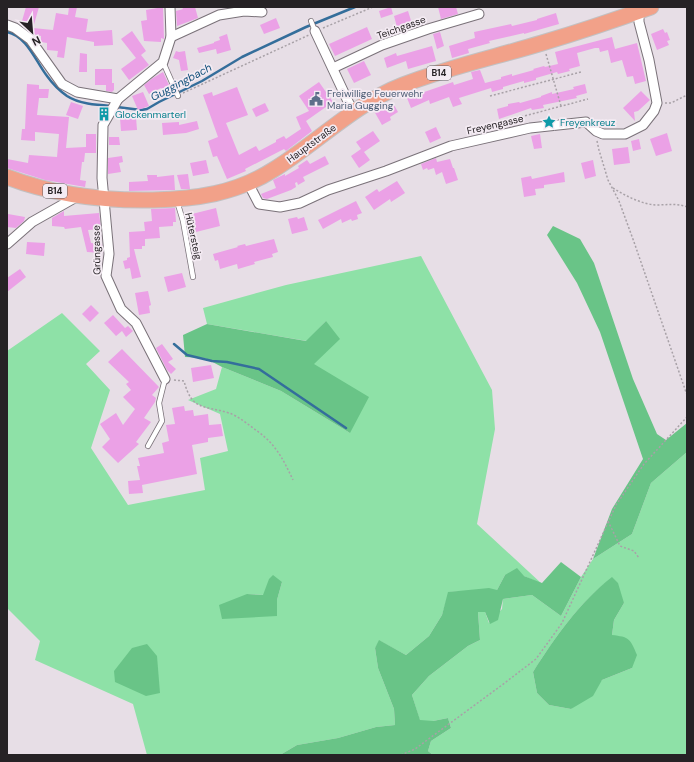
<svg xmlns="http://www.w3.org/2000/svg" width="694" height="762" font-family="'DM Sans',sans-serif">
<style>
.green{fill:#8ee1a7;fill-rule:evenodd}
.forest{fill:#69c487}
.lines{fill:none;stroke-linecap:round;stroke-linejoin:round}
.stream{stroke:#346e9b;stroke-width:2.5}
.building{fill:#eba1e6}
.service-casing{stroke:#7a7279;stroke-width:6}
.minor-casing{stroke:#7a7279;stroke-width:11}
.primary-casing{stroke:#c2c1c2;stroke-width:17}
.path{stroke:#a8a1a7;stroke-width:1.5;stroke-dasharray:2 2;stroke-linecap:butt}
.service{stroke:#fff;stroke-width:4.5}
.minor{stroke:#fff;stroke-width:9}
.primary{stroke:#f2a189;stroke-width:15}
.labels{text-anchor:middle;stroke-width:3.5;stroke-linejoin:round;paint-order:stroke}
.shield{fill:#f4ebf3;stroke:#645e63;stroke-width:1}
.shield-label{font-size:9px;font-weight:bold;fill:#262225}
.street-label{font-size:10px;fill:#262225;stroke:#f4ebf3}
.service-label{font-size:10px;fill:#4e5e75;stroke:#f4ebf3;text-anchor:start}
.culture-label{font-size:10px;fill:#0d838f;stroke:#f4ebf3;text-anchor:start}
.water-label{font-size:11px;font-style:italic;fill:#12517b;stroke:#f4ebf3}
</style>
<rect width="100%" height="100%" fill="#e7dee6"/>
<g class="green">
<path d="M421 256 492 390 495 429 477 524 542 584 524 576 505 575 497 590 449 592 442 615 429 636 406 655 380 641 375 648 378 668 394 709 395 725 376 727 338 738 297 745 280 755H147L133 704 35 660 40 641 7 608V351L62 313 100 351 86 364 110 390 91 448 128 505 205 490 200 458 228 451 220 414 188 400 216 389 222 367 281 391 350 433 313 364 326 321 307 341 207 324 203 308 286 285ZM282 582 277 600V616H265L247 594 264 595Z"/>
<path d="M687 452V755H433L428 751 431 741 451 728 448 718 433 721H420L412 695 429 676 468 646 480 640 478 612H485L489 623 502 609 503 599 532 595 561 616 581 577 593 559 632 534 651 483ZM604 584 624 603 614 620 612 635 632 668 602 680 571 709 549 705 537 693 533 672C555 638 573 611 604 584Z"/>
</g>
<g class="forest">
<path d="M553 226 580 239 594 263 633 379 657 434 666 440 687 423V452L651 483 632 534 593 559 612 509 643 459 600 332 577 283 547 235Z"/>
<path d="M326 321 340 339 314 364 369 397 350 433 281 391 222 367 205 358 185 357 183 335 207 324 306 341Z"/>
<path d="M561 562 581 577 561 616 532 595 503 599 498 620 490 624 485 612H478L480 640 468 646 429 676 412 695 420 720 433 721 448 718 451 728 431 741 428 751 433 755H280L297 745 338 738 376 727 395 725 394 709 378 668 375 648 379 640 406 655 429 636 442 615 448 592 489 588 497 590 505 575 517 568 524 576 542 583Z"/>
<path d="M273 575 282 582 277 600V616L222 619 219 605 247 594 263 595 269 579Z"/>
<path d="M612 577 618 583 624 603 614 620 612 635C629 637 630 638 637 655L632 668 602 680 593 696 571 709 549 705 537 693 533 672C556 636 578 604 612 577Z"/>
<path d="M147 644 157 656 160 693 146 696 115 682 114 671 132 648Z"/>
</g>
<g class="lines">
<g class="stream">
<path d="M7 32C27 36 36 62 47 76 52 83 60 91 67 96 79 104 97 105 112 106"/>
<path d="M117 107 141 110 147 109 159 102 202 81 242 57 306 27 355 7"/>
<path d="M174 344 187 355 212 361 227 362 259 369 346 428"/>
</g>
</g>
<g class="building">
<path d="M26 7H39L33 28 53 30 56 13 68 15 69 7H77L75 17 88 19 86 32 112 30 113 45 94 46V42L67 37 64 58 57 57 58 51 47 50V43L41 42V36L33 34 23 26 27 27 28 23 22 21Z"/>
<path d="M163 7 164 39 161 38V42L144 41 141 21 147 20 146 10Z"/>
<path d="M182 7H195L198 18 177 26 176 11 183 9Z"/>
<path d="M391 7 393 14 381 18 379 11Z"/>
<path d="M438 7H456L458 14 441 19Z"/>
<path d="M408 11 413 27 398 31 394 16Z"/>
<path d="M556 13 559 24 524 34V33L489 41 490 43 468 49 469 53 452 58 449 46 475 38 474 32 511 24 512 26 537 20V19Z"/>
<path d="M276 18 280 28 264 34 260 25Z"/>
<path d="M367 27 372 39 335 56 329 44Z"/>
<path d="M663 29 665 33 667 32 670 40 667 41 669 45 657 50 651 34Z"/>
<path d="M132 31 146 51 141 55 149 65 129 80 121 69 136 58 121 39Z"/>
<path d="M440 32 444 46 437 49 433 34Z"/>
<path d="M227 34 231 50 217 54 216 49 199 53 197 48 214 43V42L220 40 219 37Z"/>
<path d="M612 37 615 49 637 43 646 81 635 84 633 76 627 77 622 60 611 63 608 50 600 52 599 48H595L577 53 580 66 569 69 570 71 558 74 557 72 536 78V80L524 83V81L503 87V89L492 92 491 88 459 98 462 104 453 107 449 97 430 104 429 100 411 108 407 98 453 82 454 85 473 79 471 72 480 70 485 83 501 79V77L512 74V76L534 70 533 69 544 66 545 67 558 64 555 52Z"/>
<path d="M432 46 436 61 408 69 406 61 387 68 384 58 396 53 397 56Z"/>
<path d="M176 51 179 52 185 51 188 70 181 71 179 60 173 58Z"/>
<path d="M80 53 87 54V72H79Z"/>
<path d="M364 61 371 75 354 83 347 69Z"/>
<path d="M95 69H112V83H114V90L112 92 106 91V85H95Z"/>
<path d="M163 72 169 85 162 89 161 88 149 94 144 85 153 78Z"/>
<path d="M319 82 333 102 306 121 312 131 286 151 284 149 245 169 246 171 227 179 217 156 213 157 208 141 218 137 203 95 212 92 213 96 237 87 248 115 226 123 239 155 256 146 259 151 276 142V140L284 136 286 139 301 129 296 117 309 111 299 96Z"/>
<path d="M27 84 39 85V89H49L48 98H39L37 115 69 117 66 148 86 147V134H96V153H85L84 162H82L80 180 86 181 85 187 45 180 7 168V159L28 163 29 155 57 157 59 134 35 132V141L21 140 22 129H25Z"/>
<path d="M585 84 587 93 576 96 577 98 543 105 544 108 532 110 531 108 499 119 497 109 508 106V104L519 102 520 103 541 97V96L552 92V94L574 89 573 87Z"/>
<path d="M641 91 650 100 638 111 634 112 635 121 623 108Z"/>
<path d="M143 92 149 106 138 110 132 96Z"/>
<path d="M71 102 83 106 78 119 66 115Z"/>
<path d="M265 103 269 111 256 117 252 109Z"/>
<path d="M388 103 391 107 394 105 398 112 390 117 391 120 382 125 374 111Z"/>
<path d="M136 117 137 130 121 131 120 118Z"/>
<path d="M197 121 199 129 186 133 163 135 162 123 179 122V125Z"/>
<path d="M436 127 441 138 430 143 425 132Z"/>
<path d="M373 131 380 141 364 152 370 160 359 168 351 156 361 149 356 142Z"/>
<path d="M667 133 672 151 656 156 650 139Z"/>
<path d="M540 134 542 148 534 149 531 136Z"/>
<path d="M109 137H119L120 145H109Z"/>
<path d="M639 139 641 149 633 151 631 141Z"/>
<path d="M628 147 630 163 614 165 612 149Z"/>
<path d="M122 156 123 162 119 163 121 172 108 174V158Z"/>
<path d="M325 156 329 164 303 177 305 181 298 185 297 182 295 183 296 187 291 190 267 199 263 198 261 194 276 188 273 180 285 174V176L299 168 298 166 307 160 310 164Z"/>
<path d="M436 158 437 162 450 159 453 168H454L458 180 446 184 442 172 436 175 434 168 428 170 427 168 423 170 421 164Z"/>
<path d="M206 160 209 173 193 176 190 163Z"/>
<path d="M593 160 596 176 585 179 581 163Z"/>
<path d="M564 172 565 182 544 185V188L535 189 536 195 524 197 521 178 531 176 532 179Z"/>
<path d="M188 174 190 189H181L177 175Z"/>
<path d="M147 175H157V177L174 175 175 190 129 191V182L148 181Z"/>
<path d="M397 181 405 193 391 202 390 199 374 210 365 197 377 189 379 192Z"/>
<path d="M356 201 362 213 357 215 358 219 352 221 351 219 342 223 341 219 323 229 318 220Z"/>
<path d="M175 208 176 222H173V226L159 227 160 238 145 239V246H142V249H134L141 277 132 279 130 268 125 269 123 261 127 260V258L130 257 129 232 145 231 144 222 152 221 151 209Z"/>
<path d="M216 208 220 226 192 233 188 215Z"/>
<path d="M64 211V216L99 213 101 229 88 230 91 243 102 244 103 253 87 252 81 227 65 229 64 227 52 226V218Z"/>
<path d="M8 214 25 217 24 221 16 228 7 227Z"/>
<path d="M297 217 298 219 304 217 308 230 292 234 288 219Z"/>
<path d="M274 239 278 252 272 254 273 257 254 262 255 264 238 269 237 264 220 269 218 260 215 261 213 254 238 247 237 246 245 244 246 246Z"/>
<path d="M27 242 45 243 44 256 26 254Z"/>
<path d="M20 269 26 277 7 292V278Z"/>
<path d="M182 273 186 287 168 292 164 277Z"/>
<path d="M148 291 151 305 149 306 150 313 139 315 135 293Z"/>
<path d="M91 305 99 313 90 322 82 314Z"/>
<path d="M113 315 125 328 128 326 133 331 126 337 122 331 116 336 104 323Z"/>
<path d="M162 344 173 359 168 362 176 369 171 374 167 370 156 348Z"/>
<path d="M122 349 159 387 152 395 156 398 155 402 144 418 151 422 136 442 139 444 118 463 102 447 110 439 100 424 116 413 123 425 135 409 123 397 131 390 126 384 129 382 108 362Z"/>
<path d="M211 365 214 378 193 382 191 368Z"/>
<path d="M184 406 185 411 193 410 194 416 208 414 209 425 221 424 223 436 208 438V442L192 445 197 474 142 485 143 493 129 494 128 481 140 480 137 466H140L138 458 164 453 162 443 169 441 166 425 175 424 172 408Z"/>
</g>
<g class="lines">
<g class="service-casing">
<g id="service">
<path d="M311 21 315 31"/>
<path d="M163 62 178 96"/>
<path d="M177 201 183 221 193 277"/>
<path d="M148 446 162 421 159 403 165 379"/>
</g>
</g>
<g class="minor-casing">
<g id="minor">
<path d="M7 25 15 28 30 39 62 84 77 92 118 99"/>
<path d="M315 31 353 112"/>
<path d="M171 37 219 15 244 11 262 12"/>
<path d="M333 68 382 45 428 29 479 14"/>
<path d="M248 183 259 204 280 207 300 203 328 190 386 171 451 146 530 128 586 122 596 131 603 134H625L643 125 654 111 657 103 649 60 639 22V11"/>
<path d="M7 244 32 222 78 196"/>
<path d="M165 379 136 323 121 309 106 276 109 254 102 178 103 125 118 99 163 62 171 37 170 7"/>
</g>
</g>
<g class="primary-casing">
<path id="primary" d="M7 177C54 195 103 201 153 200 196 199 235 194 273 170 317 143 354 104 403 85 448 67 496 57 542 43 579 32 615 20 651 7"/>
</g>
<g class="path">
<path d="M323 28 373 7"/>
<path d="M546 54 561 106"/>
<path d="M183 93 309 35"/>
<path d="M490 96 581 72"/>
<path d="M665 103H671L687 95"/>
<path d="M498 123 588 99"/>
<path d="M597 141 599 150 608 180 619 201 634 242 687 395"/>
<path d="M613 188C626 196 641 204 656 205 667 205 677 203 687 207"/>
<path d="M174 380 184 381C192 411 203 405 229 413 238 416 249 425 257 431 276 444 284 461 293 480"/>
<path d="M608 521 620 546 634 551 639 558"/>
<path d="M401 755 415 749 502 685 536 659 562 623 616 505 644 464 687 417"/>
</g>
<use href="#service" class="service"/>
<use href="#minor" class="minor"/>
<use href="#primary" class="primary"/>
</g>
<defs>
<g id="civic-bare" transform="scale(1.08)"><path d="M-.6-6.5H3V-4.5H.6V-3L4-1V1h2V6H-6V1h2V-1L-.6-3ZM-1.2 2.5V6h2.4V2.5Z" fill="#5c6f8a" stroke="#f4ebf3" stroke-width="2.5" paint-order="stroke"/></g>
<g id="building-bare" transform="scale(1.08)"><path d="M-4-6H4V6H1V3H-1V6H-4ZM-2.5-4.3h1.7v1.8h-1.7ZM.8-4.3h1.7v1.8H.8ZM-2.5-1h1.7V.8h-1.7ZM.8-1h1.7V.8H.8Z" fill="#0f9aa8" stroke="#f4ebf3" stroke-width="2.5" paint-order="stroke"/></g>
<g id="sight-bare" transform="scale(1.08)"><path d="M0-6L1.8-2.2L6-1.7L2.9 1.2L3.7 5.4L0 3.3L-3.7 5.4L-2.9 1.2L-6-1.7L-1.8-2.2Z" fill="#0f9aa8" stroke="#f4ebf3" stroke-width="2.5" paint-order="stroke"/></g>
</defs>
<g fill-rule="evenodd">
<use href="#civic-bare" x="316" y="99"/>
<use href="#building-bare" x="104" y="114"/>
<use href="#sight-bare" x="549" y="122"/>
</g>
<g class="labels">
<g class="shield">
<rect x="427" y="66" width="24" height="14" rx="3"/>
<rect x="43" y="184" width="24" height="14" rx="3"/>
</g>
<g class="shield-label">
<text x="439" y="76">B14</text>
<text x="55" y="194">B14</text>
</g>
<g class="street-label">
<text transform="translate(401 27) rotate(-20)" y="4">Teichgasse</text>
<text transform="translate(495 124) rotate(-13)" y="4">Freyengasse</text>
<text transform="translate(311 143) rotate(-36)" y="4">Hauptstraße</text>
<text transform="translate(194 236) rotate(78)" y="4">Hütersteig</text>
<text transform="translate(96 250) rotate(-91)" y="4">Grüngasse</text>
</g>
<g class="service-label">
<text x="327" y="97">Freiwillige Feuerwehr<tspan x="327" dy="12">Maria Gugging</tspan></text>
</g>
<g class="culture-label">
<text x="115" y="118">Glockenmarterl</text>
<text x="560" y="126">Freyenkreuz</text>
</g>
<g class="water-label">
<text transform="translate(181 82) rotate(-28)" y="4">Guggingbach</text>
</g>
</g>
<rect width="694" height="762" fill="none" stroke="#262225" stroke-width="16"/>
<g transform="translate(32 32) rotate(154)" stroke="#f4ebf3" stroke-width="3" paint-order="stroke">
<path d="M0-3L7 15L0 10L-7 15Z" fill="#262225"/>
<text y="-6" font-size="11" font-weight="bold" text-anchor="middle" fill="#262225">N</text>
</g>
</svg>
